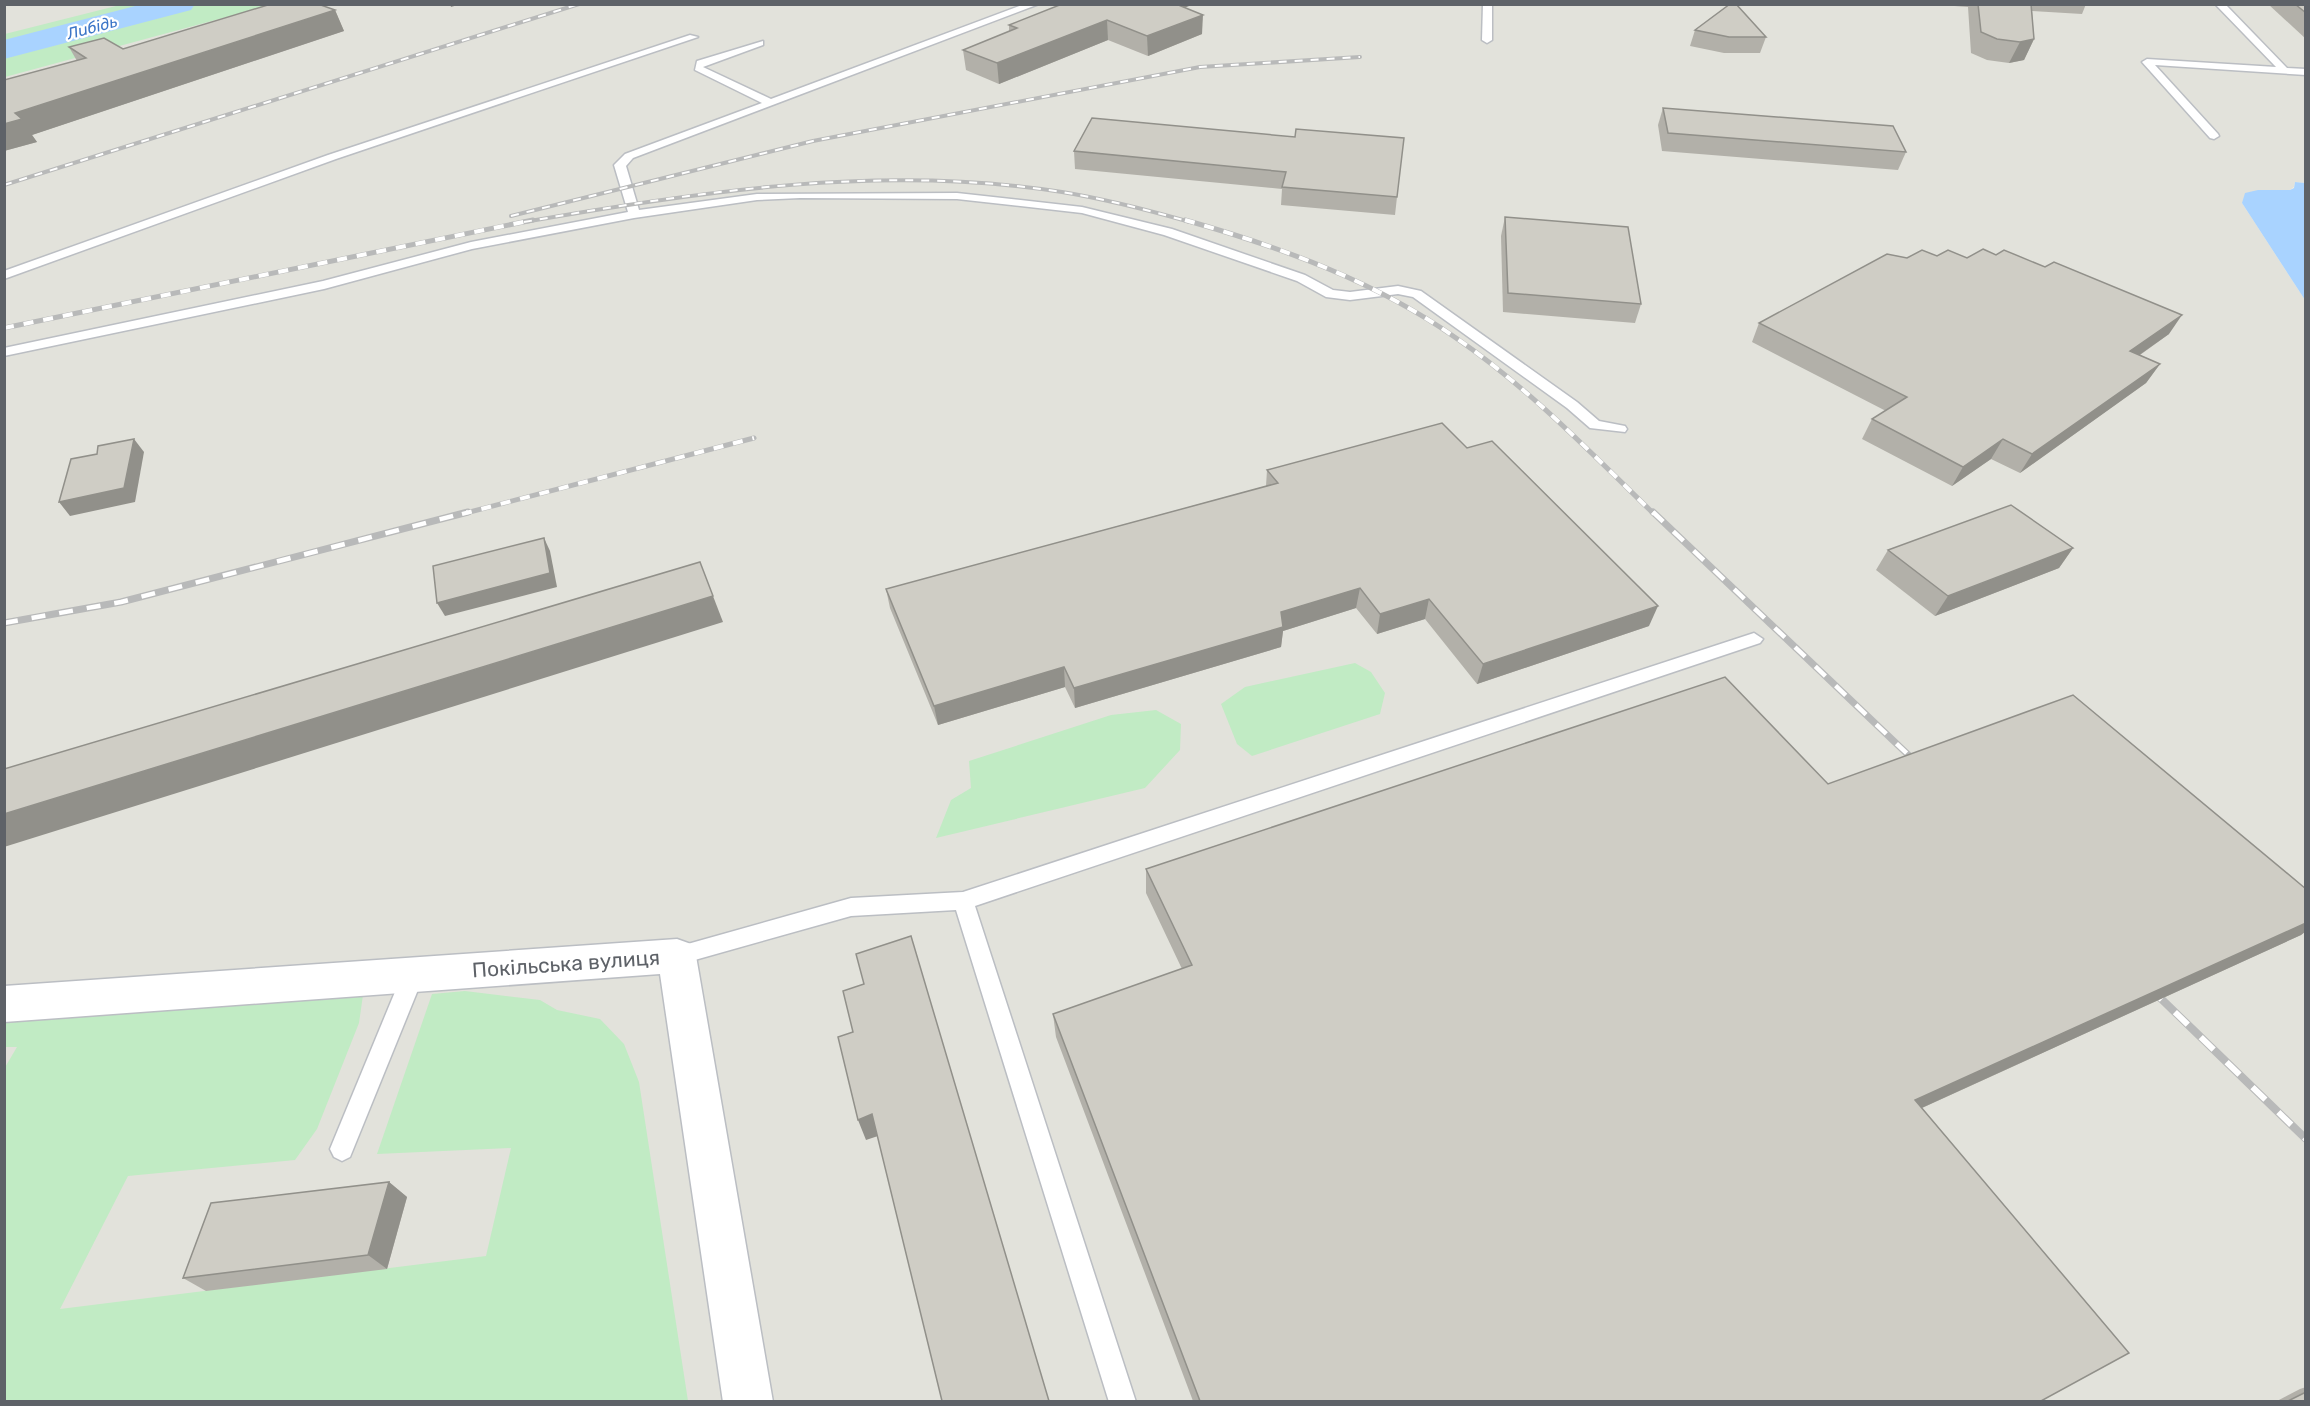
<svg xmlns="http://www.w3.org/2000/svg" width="2310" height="1406" font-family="Rubik,sans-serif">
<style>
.industrial{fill:#e2e2db}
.green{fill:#c1ebc4}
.water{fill:#a9d3ff}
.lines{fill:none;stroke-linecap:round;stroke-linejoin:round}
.river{fill:#a9d3ff;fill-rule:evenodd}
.service-casing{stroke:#bbbec3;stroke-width:3}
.minor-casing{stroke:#bbbec3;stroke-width:3}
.service{fill:#fff;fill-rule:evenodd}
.minor{fill:#fff;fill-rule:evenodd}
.rail-far3-casing{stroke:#b8b9b9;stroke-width:4}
.rail-far2-casing{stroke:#b8b9b9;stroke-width:5}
.rail-far1-casing{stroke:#b8b9b9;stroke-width:7}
.rail-casing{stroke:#b8b9b9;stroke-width:8}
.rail-far3{stroke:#fff;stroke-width:2;stroke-dasharray:8;stroke-linecap:butt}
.rail-far2{stroke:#fff;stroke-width:4;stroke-dasharray:10;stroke-linecap:butt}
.rail-far1{stroke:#fff;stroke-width:4.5;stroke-dasharray:14;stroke-linecap:butt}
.rail{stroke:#fff;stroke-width:6;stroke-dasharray:18;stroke-linecap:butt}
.wall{fill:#b2b0a9}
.shaded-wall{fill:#91908a}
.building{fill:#cfcdc5;stroke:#91908a;stroke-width:1.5}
.labels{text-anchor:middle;stroke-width:4.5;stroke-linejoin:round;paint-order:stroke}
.far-water-label{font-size:16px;font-style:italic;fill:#3b75c7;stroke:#fff}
.near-street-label{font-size:21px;fill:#5e6268;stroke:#fff}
</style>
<rect width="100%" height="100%" fill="#f2f0e7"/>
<path class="industrial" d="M5 5H2305V183L2295 182 2294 187 2290 190 2242 203 2305 300V1401L5 1402Z"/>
<g class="green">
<path d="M120 5H271L5 77V34Z"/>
<path d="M1355 663 1371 672 1385 693 1380 714 1252 756 1237 744 1221 704 1245 687Z"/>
<path d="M1156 710 1181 724 1180 750 1145 788 936 838 951 800 971 788 969 761 1111 715Z"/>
<path d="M465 991 540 1000 557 1010 600 1019 624 1044 639 1082 688 1401H5L4 1069 17 1047H5V1022L363 995 359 1023 317 1129 295 1160 128 1176 60 1309 486 1256 511 1148 377 1154 432 994Z"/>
</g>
<path class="water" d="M2295 182 2305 183V300L2242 203 2245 193 2258 190H2290L2294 188Z"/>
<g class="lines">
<path class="river" d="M143 4H195L191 10 4 59V40Z"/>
<g class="service-casing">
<g id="service">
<path d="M1025 4H1039L633 158 626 166 639 210 757 194 957 193 1082 207 1172 229 1305 275 1333 290 1350 292 1398 286 1421 291 1577 402 1599 421 1625 426 1627 429 1625 432 1590 428 1567 408 1413 297 1398 294 1350 300 1326 297 1297 281 1164 235 1082 213 957 199 800 198 757 200 634 218 472 249 324 289 4 356V348L323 281 471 242 628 212 614 165 625 154 762 103 695 70 697 61 763 41V45L703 67 771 99Z"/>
<path d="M1483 4H1492V40L1487 43 1482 40Z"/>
<path d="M2215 4H2225L2287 68 2306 69V75L2155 65 2218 134 2219 136 2214 139 2210 138 2142 62 2147 59 2276 67Z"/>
<path d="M690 35 698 37 336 159 4 279V271L328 155Z"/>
<path d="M1754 633 1763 639 1760 643 975 906 1136 1402H1109L956 910 851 916 677 965 669 963 666 956 669 949 677 947 851 898 963 892Z"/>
<path d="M413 965 421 968 424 975 350 1157 342 1161 334 1157 330 1149 402 975 405 968Z"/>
</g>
</g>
<g class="minor-casing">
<path id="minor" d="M677 939 691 944 696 956 773 1402H723L660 974 4 1022V986Z"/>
</g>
<use href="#service" class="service"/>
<use href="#minor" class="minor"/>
<g class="rail-far3-casing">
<g id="rail-far3">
<path d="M4 185 579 4"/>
<path d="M511 216 813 141 1200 67 1360 57"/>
<path d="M524 222C701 191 883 164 1062 192 1105 199 1148 210 1190 222"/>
</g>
</g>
<g class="rail-far2-casing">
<g id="rail-far2">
<path d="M1185 220C1280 247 1375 281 1456 338 1529 388 1591 453 1654 514"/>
<path d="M4 328 533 220"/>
<path d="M462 514 754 438"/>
</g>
</g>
<g class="rail-far1-casing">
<g id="rail-far1">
<path d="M1653 512 1920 766"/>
<path d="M4 623 121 602 468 512"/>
</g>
</g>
<g class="rail-casing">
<path id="rail" d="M2149 987 2306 1139"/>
</g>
<use href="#rail-far3" class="rail-far3"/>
<use href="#rail-far2" class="rail-far2"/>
<use href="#rail-far1" class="rail-far1"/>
<use href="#rail" class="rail"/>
</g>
<g class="wall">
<path d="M1927 4H2086L2082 14 2032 11 2034 39 2024 60 2009 63 1987 60 1971 53 1968 7Z"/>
<path d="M2268 4H2306V39Z"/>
<path d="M1185 8 1202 34 1148 56 1108 40 999 84 966 70 963 50 1009 32V25Z"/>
<path d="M335 10 344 31 32 135 37 142 4 151 77 61 69 47 123 49Z"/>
<path d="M1695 30 1766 37 1760 53H1724L1690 46Z"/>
<path d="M1663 108 1906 152 1898 170 1662 151 1658 125Z"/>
<path d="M1092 118 1397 197 1395 215 1281 205 1282 189 1075 169 1074 151Z"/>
<path d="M1505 217 1641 304 1635 323 1503 312 1501 236Z"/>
<path d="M1937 256 1967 258 2169 334 2140 355 2160 364 2146 383 2020 473 1991 459 1952 486 1862 439 1872 419 1886 411 1752 342 1759 323 1907 258Z"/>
<path d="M1467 448 1649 626 1477 684 1425 619 1377 634 1356 608 1283 631 1281 647 1075 708 1065 687 938 725 890 608 886 589 1266 486 1267 470Z"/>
<path d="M2073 548 2059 568 1935 616 1876 570 1888 550Z"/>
<path d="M1828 784 2306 889V931L2301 935 1922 1108 2041 1401H1193L1056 1037 1053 1014 1182 969 1146 893V869Z"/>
<path d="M389 1182 407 1197 387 1269 206 1291 183 1278Z"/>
<path d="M2306 1387V1401H2277L2300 1389Z"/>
</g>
<g class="shaded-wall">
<path d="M450 4H461L451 7Z"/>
<path d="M1160 4H1194L1160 18Z"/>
<path d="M335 10 344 31 32 135 37 142 4 151V124L15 113Z"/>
<path d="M1203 15 1202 34 1148 56 1147 36Z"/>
<path d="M1107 20 1108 40 999 84 997 63Z"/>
<path d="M2034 39 2024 60 2009 63 2020 42Z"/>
<path d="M2182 315 2169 334 2118 370 2130 351Z"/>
<path d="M2160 364 2146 383 2020 473 2032 454Z"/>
<path d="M134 439 144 452 135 502 70 516 59 502Z"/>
<path d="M2003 439 1991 459 1952 486 1963 467Z"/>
<path d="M544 538 550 551 557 587 445 616 437 603Z"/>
<path d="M2073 548 2059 568 1935 616 1948 596Z"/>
<path d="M1360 588 1356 608 1283 631 1281 647 1075 708 1074 688 1281 612Z"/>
<path d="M713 596 723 622 4 847V814Z"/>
<path d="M1429 599 1425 619 1377 634 1380 614Z"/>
<path d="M1658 606 1649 626 1477 684 1483 664Z"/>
<path d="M1064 667 1065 687 938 725 934 706Z"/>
<path d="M2306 923V931L2301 935 1893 1121 1915 1100Z"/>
<path d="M872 1114 881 1135 866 1140 858 1120Z"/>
<path d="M389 1182 407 1197 387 1269 368 1255Z"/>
</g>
<g class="building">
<path d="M271 4H318L335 10 15 113 22 119 4 124V80L86 58 69 47 104 38 123 49Z"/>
<path d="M1062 4H1176L1203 15 1147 36 1107 20 997 63 963 50 1017 28 1009 25Z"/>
<path d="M1730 4H1736L1766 37H1729L1695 30Z"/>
<path d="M1978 4H2031L2034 39 2020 42 1997 39 1981 32Z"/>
<path d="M2295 4H2306V13Z"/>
<path d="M1663 108 1893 126 1906 152 1668 133Z"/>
<path d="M1092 118 1295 137 1296 129 1404 138 1397 197 1282 187 1286 172 1074 151Z"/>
<path d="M1505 217 1628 227 1641 304 1508 293Z"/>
<path d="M1983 249 1996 255 2004 250 2045 267 2054 262 2182 315 2130 351 2160 364 2032 454 2003 439 1963 467 1872 419 1907 397 1759 323 1887 254 1907 258 1922 250 1937 256 1948 250 1967 258Z"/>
<path d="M1442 423 1467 448 1492 441 1658 606 1483 664 1429 599 1380 614 1360 588 1281 612 1283 627 1074 688 1064 667 934 706 886 589 1278 483 1267 470Z"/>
<path d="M134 439 124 488 59 502 71 459 97 454 98 446Z"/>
<path d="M2011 505 2073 548 1948 596 1888 550Z"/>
<path d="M544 538 550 573 437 603 433 566Z"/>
<path d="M700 562 713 596 4 814V769Z"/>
<path d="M1725 677 1828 784 2073 695 2306 889V923L1915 1100 2129 1353 2041 1401H1200L1053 1014 1192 965 1146 869Z"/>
<path d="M911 936 1049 1401H942L872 1114 858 1120 838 1037 853 1032 843 991 864 984 856 954Z"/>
<path d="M389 1182 368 1255 183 1278 211 1203Z"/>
<path d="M2306 1392V1401H2288Z"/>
</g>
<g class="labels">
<g class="far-water-label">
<text transform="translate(92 27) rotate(-15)" y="6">Либідь</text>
</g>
<g class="near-street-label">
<text transform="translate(566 964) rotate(-4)" y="7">Покільська вулиця</text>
</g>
</g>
<rect width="2310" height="1406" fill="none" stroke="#5e6268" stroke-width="12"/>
</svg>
